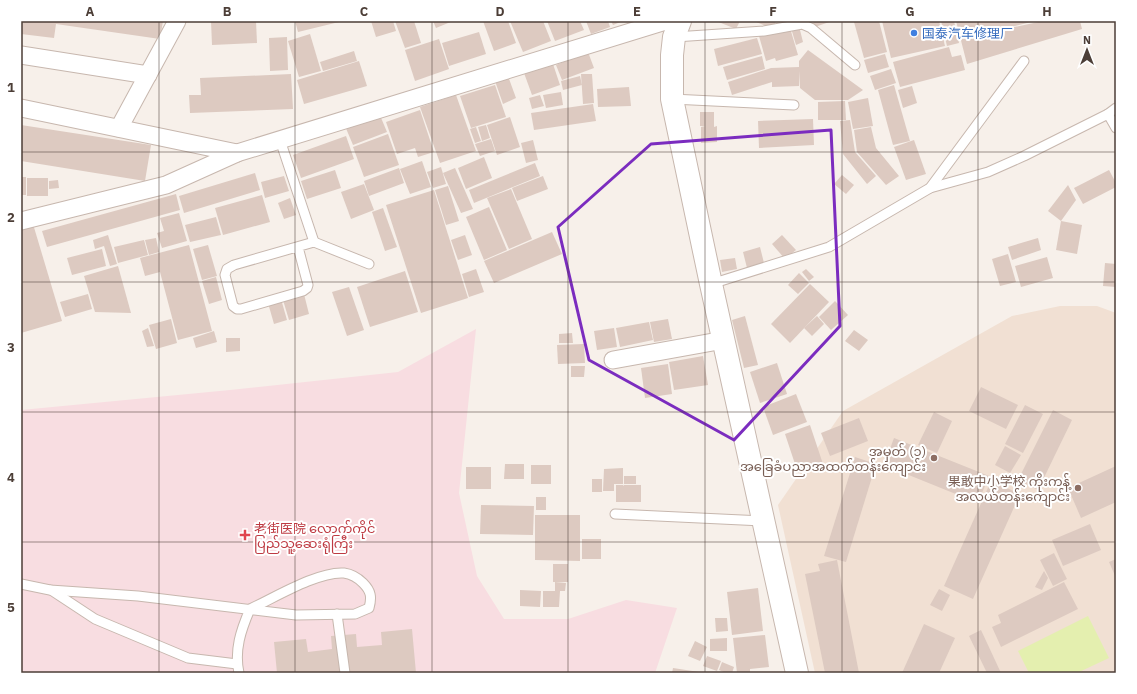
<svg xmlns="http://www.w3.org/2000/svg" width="1137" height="694" font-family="'IBM Plex Sans','Noto Sans SC','Noto Sans Myanmar',sans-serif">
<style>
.education{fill:#f1e0d3}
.medical{fill:#f8dde1}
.green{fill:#e4efaf}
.building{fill:#ddcac1}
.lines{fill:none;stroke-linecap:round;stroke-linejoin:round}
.service-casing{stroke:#c7b7ae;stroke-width:11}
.minor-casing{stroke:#c7b7ae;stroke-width:19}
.tertiary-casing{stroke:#c7b7ae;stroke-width:24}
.service{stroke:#fff;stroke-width:9}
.minor{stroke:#fff;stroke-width:17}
.tertiary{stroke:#fff;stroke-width:22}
.marked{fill:none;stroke:#7b2cbf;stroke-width:3;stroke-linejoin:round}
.grid{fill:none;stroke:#4c3e37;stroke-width:1;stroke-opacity:0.55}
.shop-dot{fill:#3f7fe0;stroke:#fff;stroke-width:1.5}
.education-dot{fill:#8d6e63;stroke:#fff;stroke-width:1.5}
.health-dot{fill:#e0444e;stroke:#fff;stroke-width:1.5}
.labels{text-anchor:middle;stroke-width:4;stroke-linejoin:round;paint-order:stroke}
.shop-label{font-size:13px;fill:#366cbe;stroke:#fff;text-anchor:start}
.education-label{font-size:13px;fill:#785e54;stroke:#fff;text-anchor:end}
.health-label{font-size:13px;fill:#be3a42;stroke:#fff;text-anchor:start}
.neatline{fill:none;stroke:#4c3e37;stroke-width:1.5}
.grid-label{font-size:13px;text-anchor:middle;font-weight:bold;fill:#4c3e37}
</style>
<rect width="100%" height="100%" fill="#f7f0ea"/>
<path class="education" d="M1060 306H1097L1116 313V673H815L778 505 843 411 1012 316Z"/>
<path class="medical" d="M476 329 459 493 477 576 504 619H568L626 600 677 608 655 673H21V410L230 390 398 372Z"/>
<path class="green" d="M1088 616 1109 658 1077 673H1029L1018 651Z"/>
<g class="building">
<path d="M21 21H163L160 39 56 24 54 38 21 34Z"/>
<path d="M211 21H256L257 43 212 45Z"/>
<path d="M295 21H339V22L298 32Z"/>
<path d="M371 21H393L396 31 376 37Z"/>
<path d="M395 21H414L421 43 405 48Z"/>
<path d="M433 21H453L436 28Z"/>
<path d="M483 21H508L516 43 494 51Z"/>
<path d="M510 21H543L551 41 523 52Z"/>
<path d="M547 21H580L584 30 555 41Z"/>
<path d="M586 21H608L610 27 591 34Z"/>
<path d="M611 21H623L613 25Z"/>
<path d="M716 21H740L736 29Z"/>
<path d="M754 21H776L773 29Z"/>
<path d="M813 21H832L815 27Z"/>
<path d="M857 21H879L887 52 864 58 854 22Z"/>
<path d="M882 21H939L945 46 891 58Z"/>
<path d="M941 21H954L959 43 947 46Z"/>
<path d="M956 21H1035L982 34 1043 21H1080L1082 29 967 64Z"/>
<path d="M799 26 803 42 796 45 791 28Z"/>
<path d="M790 28 798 55 776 61 775 58 766 61 759 36Z"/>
<path d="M479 32 486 54 449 66 442 43Z"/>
<path d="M310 34 321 71 299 77 288 41Z"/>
<path d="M287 37 288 70 270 71 269 38Z"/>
<path d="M757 38 762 54 718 66 714 49Z"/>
<path d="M439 39 449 69 415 81 405 50Z"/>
<path d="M949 47 952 57 961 55 965 70 900 87 893 62Z"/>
<path d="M808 50 863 90 848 100H815L800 88 799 71V86L772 87V82L732 95 728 82 771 68 799 67V61Z"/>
<path d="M354 51 357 61 323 71 320 62Z"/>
<path d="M588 52 594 68 562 80 556 65Z"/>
<path d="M885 54 889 67 868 73 864 60Z"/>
<path d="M762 56 765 69 727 80 723 67Z"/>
<path d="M359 61 367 86 304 104 297 80Z"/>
<path d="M553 64 560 85 532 95 524 73Z"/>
<path d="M891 69 896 83 875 90 870 76Z"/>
<path d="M291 74 293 109 190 113 189 95H201L200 78Z"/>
<path d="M581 74H592L594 103 583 104Z"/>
<path d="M508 76 516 98 503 104 495 81Z"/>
<path d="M580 76 582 85 563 90 561 81Z"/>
<path d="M495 85 506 117 471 128 460 96Z"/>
<path d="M894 85 910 141 893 145 878 90Z"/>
<path d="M912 86 917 103 903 108 898 90Z"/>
<path d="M629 87 631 106 598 107 597 89Z"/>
<path d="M561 92 563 105 546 108 543 95Z"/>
<path d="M456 95 476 151 440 163 420 107Z"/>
<path d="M540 95 544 106 532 109 529 98Z"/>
<path d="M868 98 873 126 853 129 848 102Z"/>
<path d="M845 101 846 120H818V102Z"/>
<path d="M593 104 596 121 534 130 531 113Z"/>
<path d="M420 110 434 152 418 157 415 148 397 154 386 122Z"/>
<path d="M700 112H714V127L717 126V142L701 143V127L705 126H700Z"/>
<path d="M379 113 387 132 353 145 345 126Z"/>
<path d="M510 117 520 147 497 155 487 125Z"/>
<path d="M813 119 814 145 759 148 758 121Z"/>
<path d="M850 120 855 152 876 176 867 184 843 154 840 121Z"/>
<path d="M21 125 151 145 145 181 21 161Z"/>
<path d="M486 125 490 138 482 141 478 127Z"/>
<path d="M476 127 481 141 475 143 470 129Z"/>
<path d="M871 127 876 148 899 176 886 185 857 152 854 130Z"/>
<path d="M388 134 399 165 364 177 353 147Z"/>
<path d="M346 136 354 159 301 178 293 155Z"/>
<path d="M491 139 495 151 480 156 475 144Z"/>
<path d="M533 140 538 160 526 163 521 143Z"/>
<path d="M914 140 926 174 906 180 894 147Z"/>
<path d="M484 157 492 178 466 189 458 168Z"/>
<path d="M422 161 431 187 410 194 400 169Z"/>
<path d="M535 163 540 176 474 203 469 190Z"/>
<path d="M441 167 446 184 433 188 427 172Z"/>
<path d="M399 168 404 183 369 196 364 181Z"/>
<path d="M455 168 473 209 461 213 443 173Z"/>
<path d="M335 170 341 188 307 199 301 181Z"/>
<path d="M1109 170 1116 183V187L1083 204 1074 188Z"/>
<path d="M255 173 260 190 184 213 179 196Z"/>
<path d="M842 175 854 185 846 194 834 184Z"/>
<path d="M284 176 289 191 265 198 261 182Z"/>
<path d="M543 176 548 189 517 201 512 188Z"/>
<rect x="21" y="177" width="5" height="18"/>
<rect x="27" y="178" width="21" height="18"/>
<path d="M58 180 59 188 49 189V181Z"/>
<path d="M364 184 374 210 351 219 341 192Z"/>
<path d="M1068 185 1076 200 1061 221 1048 211Z"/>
<path d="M448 186 459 221 446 225 435 190Z"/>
<path d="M511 189 532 239 509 249 487 198Z"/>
<path d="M434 190 468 298 421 313 386 205Z"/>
<path d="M176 194 180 210 47 247 42 231Z"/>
<path d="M262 195 270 222 223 235 215 208Z"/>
<path d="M290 198 296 215 284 219 278 203Z"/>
<path d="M489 207 507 250 484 260 466 217Z"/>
<path d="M383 208 397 247 385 251 372 212Z"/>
<path d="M179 213 187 241 162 248 157 233 164 231 160 218Z"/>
<path d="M216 217 221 235 190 242 185 225Z"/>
<path d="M1061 221 1082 225 1077 254 1056 250Z"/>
<path d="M33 224 62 321 21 333V228Z"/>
<path d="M552 232 562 254 494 283 484 261Z"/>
<path d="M108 235 117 264 110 266 104 246 95 249 93 240Z"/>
<path d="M465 235 472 255 458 260 451 240Z"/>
<path d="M782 235 796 250 785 259 772 244Z"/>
<path d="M156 238 159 252 149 255 145 240Z"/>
<path d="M1038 238 1041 250 1012 260 1008 247Z"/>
<path d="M144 240 148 255 118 263 114 247Z"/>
<path d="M189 245 212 331 178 340 160 272 145 276 140 258Z"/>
<path d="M208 245 217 276 202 280 193 249Z"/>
<path d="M760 247 764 263 747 268 743 252Z"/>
<path d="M102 249 106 266 72 275 67 258Z"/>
<path d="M1008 254 1016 282 1000 286 992 259Z"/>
<path d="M1047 257 1053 278 1021 287 1015 266Z"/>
<path d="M735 258 737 269 722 272 720 260Z"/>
<path d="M1105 263 1116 264V287L1103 286Z"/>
<path d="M118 266 131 313 95 312 84 276Z"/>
<path d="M476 269 484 292 469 297 462 274Z"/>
<path d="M806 269 814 277 809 281 802 272Z"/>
<path d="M405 271 418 312 370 327 357 287Z"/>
<path d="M799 273 809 283 798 294 788 285Z"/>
<path d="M216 277 222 300 209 304 202 281Z"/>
<path d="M810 284 829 302 790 343 771 324Z"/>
<path d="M349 287 364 330 347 336 332 292Z"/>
<path d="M88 294 92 309 65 317 60 302Z"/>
<path d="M304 294 309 314 289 320 283 300Z"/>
<path d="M281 299 287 320 274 324 268 303Z"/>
<path d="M835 301 848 315 831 330 819 317Z"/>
<path d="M745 316 758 365 744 368 732 320Z"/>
<path d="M817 316 824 324 812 336 804 328Z"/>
<path d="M171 319 177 343 156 349 149 325Z"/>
<path d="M668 319 672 339 654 342 650 322Z"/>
<path d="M649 322 653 340 620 347 616 328Z"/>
<path d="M148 328 154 346 147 347 142 331Z"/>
<path d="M614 328 617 347 597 350 594 331Z"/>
<path d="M854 330 868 340 859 351 845 341Z"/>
<path d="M214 331 217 342 196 348 193 338Z"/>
<path d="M572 333 573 343H559V334Z"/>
<path d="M226 338H240V351L226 352Z"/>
<path d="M584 344 585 363 558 364 557 345Z"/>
<path d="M703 356 708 385 674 390 669 362Z"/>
<path d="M777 363 787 394 760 403 750 372Z"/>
<path d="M668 364 672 394 645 398 641 368Z"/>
<path d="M571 366H585L584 377H571Z"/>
<path d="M981 387 1018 405 1006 429 969 411Z"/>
<path d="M796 394 807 422 773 435 763 407Z"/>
<path d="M1025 405 1043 414 1023 453 1005 444Z"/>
<path d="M1053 410 1072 420 1038 490 1018 480Z"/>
<path d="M934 412 952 421 937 453 918 445Z"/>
<path d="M859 418 868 441 830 456 821 433Z"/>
<path d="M810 425 823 464 798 473 785 434Z"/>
<path d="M894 438 989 476 978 503 884 465Z"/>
<path d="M1005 446 1021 455 1010 473 995 465Z"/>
<path d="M855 457 876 464 846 562 824 556Z"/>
<path d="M505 464H524V479H504Z"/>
<rect x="531" y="465" width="20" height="19"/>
<path d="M1116 466V502L1081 518 1068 488Z"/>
<rect x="466" y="467" width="25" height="22"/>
<path d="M623 468V484H614V491H603L604 469Z"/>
<rect x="624" y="476" width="12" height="8"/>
<rect x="592" y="479" width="10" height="13"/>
<path d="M991 481 1020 494 973 599 944 586Z"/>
<path d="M616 485H623V486L624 485H641V502H616Z"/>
<rect x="536" y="497" width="10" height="13"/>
<path d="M481 505 534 506 533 535 480 534Z"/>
<path d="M535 515H580V561L535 560Z"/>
<path d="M1090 524 1101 550 1063 566 1052 540Z"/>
<rect x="582" y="539" width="19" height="20"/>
<path d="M1054 553 1067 579 1053 586 1040 560Z"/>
<path d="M1116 559V578L1109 562Z"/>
<path d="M837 560 859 673H825L805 574 820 571 818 564Z"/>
<rect x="553" y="564" width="15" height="18"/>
<path d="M1044 571 1048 578 1042 590 1035 587Z"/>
<path d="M555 582 566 583 565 591H560L559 607H543V591H555Z"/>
<path d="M1064 582 1078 609 1001 647 992 627 1001 623 998 615Z"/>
<path d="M758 588 763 631 732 635 727 592Z"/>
<path d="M939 589 950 595 942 611 930 605Z"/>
<path d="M520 590 541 591 540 607 520 606Z"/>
<path d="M715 618H727L728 631 716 632Z"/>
<path d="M924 624 955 638 939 673H902Z"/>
<path d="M412 629 416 673H277L274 642 306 639 308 652 332 649 331 636 356 634 357 647 382 645 381 632Z"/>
<path d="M981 630 1001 673H987L969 636Z"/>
<path d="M765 635 769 667 750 669V673H737L733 638Z"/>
<path d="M727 638V651H710V639Z"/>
<path d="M695 641 707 647 700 661 688 656Z"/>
<path d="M707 656 721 661 717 671 703 666Z"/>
<path d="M722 662 734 667 732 673H726L719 670Z"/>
<path d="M673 668 699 672V673H672Z"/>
</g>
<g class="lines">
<g class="service-casing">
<g id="service">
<path d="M675 37 764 31 802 24 811 28 855 65"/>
<path d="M672 99 794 105"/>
<path d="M1108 114 1116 108"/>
<path d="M280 140 314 242"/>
<path d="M930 188 988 172 1024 156 1108 114 1116 128"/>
<path d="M298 247 308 285 307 288 303 291 241 309H237L233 306 225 275 227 269 234 265 314 242 369 264"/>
<path d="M711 284 829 247 930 188 1024 61"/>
<path d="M615 514 763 521"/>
<path d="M21 584 50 590 138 596 296 615 355 614 369 608C372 597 371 591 363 583 358 578 351 574 344 573 318 571 274 598 250 609 241 630 234 650 239 673"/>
<path d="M51 590 95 619 188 658 237 664"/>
<path d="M337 614 345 673"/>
</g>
</g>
<g class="minor-casing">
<g id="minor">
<path d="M21 55 148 75"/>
<path d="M21 108 237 153"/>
<path d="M119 128 177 21"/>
<path d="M21 221 166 185 237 153 666 21"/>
<path d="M613 360 724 340"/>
</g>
</g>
<g class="tertiary-casing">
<path id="tertiary" d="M680 21 674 37 672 55V99L711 284 797 673"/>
</g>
<use href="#service" class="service"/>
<use href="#minor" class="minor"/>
<use href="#tertiary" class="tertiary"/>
</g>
<path class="marked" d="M831 130 840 326 734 440 589 360 558 227 651 144Z"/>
<path class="grid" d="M159 21V673M295 21V673M432 21V673M568 21V673M705 21V673M842 21V673M978 21V673M21 152H1116M21 282H1116M21 412H1116M21 542H1116"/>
<circle class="shop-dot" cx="914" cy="33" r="4"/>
<g class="education-dot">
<circle cx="934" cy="458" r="4"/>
<circle cx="1078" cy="488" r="4"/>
</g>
<path class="health-dot" d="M243 529h4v4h4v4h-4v4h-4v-4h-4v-4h4z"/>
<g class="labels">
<g class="shop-label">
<text x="922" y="38">国泰汽车修理厂</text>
</g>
<g class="education-label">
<text x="926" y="456">အမှတ် (၁)<tspan x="926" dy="15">အခြေခံပညာအထက်တန်းကျောင်း</tspan></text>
<text x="1070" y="486">果敢中小学校 ကိုးကန့်<tspan x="1070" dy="15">အလယ်တန်းကျောင်း</tspan></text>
</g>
<g class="health-label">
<text x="254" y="533">老街医院 လောက်ကိုင်<tspan x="254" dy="15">ပြည်သူ့ဆေးရုံကြီး</tspan></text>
</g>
</g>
<rect width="1137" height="694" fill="none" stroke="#ffffff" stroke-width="44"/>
<g transform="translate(1087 50)" stroke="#ffffff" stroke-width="3" paint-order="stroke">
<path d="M0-3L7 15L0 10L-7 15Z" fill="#4c3e37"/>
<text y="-6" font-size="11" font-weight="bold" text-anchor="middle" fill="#4c3e37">N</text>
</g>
<rect x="22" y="22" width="1093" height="650" class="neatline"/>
<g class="grid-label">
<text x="90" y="16">A</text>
<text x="227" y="16">B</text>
<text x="364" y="16">C</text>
<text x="500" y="16">D</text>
<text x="637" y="16">E</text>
<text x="773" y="16">F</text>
<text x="910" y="16">G</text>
<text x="1047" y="16">H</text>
<text x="11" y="92">1</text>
<text x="11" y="222">2</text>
<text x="11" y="352">3</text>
<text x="11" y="482">4</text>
<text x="11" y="612">5</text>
</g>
</svg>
